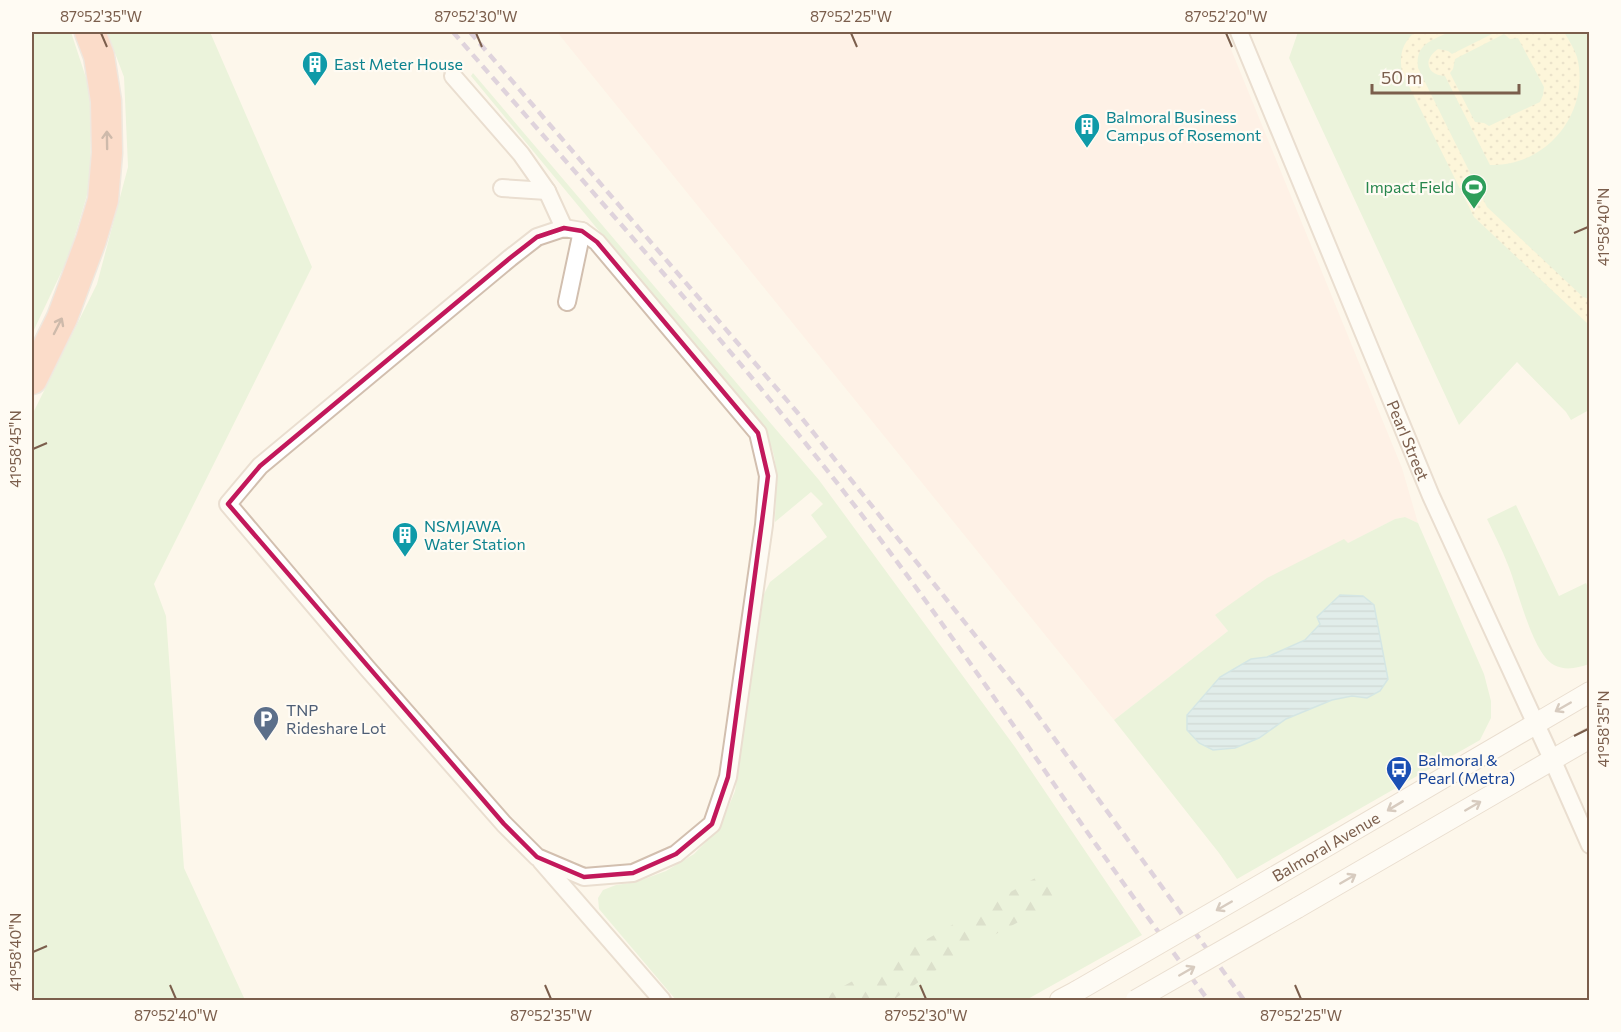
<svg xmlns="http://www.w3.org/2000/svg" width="1621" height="1032" font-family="Commissioner,sans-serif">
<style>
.commercial{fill:#fee9df}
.green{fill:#d6edc8;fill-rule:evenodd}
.forest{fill:url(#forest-firs)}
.sand{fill:url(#sand-dots);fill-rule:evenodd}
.water{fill:url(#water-rules);stroke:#a3d1db;stroke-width:1.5}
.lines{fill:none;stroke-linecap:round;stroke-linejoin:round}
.minor-casing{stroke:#d2bfaf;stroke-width:20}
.tertiary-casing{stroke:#d2bfaf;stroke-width:22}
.motorway-casing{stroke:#ddd5d0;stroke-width:33}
.minor{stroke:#fff;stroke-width:16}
.tertiary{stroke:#fff;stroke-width:20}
.motorway{stroke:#f9baa1;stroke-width:30}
.rail{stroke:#bba7ca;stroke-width:4.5;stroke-dasharray:9 6;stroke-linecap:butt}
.tertiary-bridge-casing{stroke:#d2bfaf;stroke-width:22;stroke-linecap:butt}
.tertiary-bridge{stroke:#fff;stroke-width:20}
.oneway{stroke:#94705d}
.oneway2{stroke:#a9968b}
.marked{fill:none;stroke:#c2185b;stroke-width:4.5;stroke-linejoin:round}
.ticks{fill:none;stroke:#7b5e4c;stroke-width:2}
.labels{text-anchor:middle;stroke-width:4.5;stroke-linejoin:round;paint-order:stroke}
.culture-label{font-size:16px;fill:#0d838f;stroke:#fffbf3;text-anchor:start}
.leisure-label{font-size:16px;fill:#27864d;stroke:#fffbf3;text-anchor:end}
.street-label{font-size:16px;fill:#7b5e4c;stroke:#fffbf3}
.service-label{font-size:16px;fill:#4e5e75;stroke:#fffbf3;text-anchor:start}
.transit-label{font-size:16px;fill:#164399;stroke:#fffbf3;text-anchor:start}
.neatline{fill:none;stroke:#7b5e4c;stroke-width:2}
.ticks-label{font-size:15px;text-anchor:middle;fill:#7b5e4c}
</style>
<defs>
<pattern id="forest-firs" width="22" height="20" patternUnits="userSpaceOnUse" patternTransform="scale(1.5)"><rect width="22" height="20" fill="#d6edc8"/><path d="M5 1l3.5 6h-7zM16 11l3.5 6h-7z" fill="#b3c3a5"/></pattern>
<pattern id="sand-dots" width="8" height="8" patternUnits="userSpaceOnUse" patternTransform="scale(1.5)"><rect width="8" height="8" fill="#fdf3c5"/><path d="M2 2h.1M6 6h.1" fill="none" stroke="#d2c8a2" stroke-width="1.8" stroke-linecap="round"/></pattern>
<pattern id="water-rules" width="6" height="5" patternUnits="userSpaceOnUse" patternTransform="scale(1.5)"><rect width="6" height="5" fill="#bee1e9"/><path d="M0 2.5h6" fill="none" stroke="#9fbabf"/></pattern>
</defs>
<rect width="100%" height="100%" fill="#fdf7eb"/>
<path class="commercial" d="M557 32H1224L1402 468 1418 523 1405 517 1395 519 1348 543 1215 615 1228 631 1114 720Z"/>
<g class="green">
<path d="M32 32H71L91 93 90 185 69 256 32 334Z"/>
<path d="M107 32H210L312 267 154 584 166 616 184 868 245 1000H32V415L97 284 128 167 124 77Z"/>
<path d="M1298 32H1589V410L1571 420 1566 412 1517 362 1459 425 1289 58Z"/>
<path d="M473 73 819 480 1015 747 1142 935 1026 1000H676L599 909 598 898 603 890 616 885 636 882 666 871 694 854 720 827 735 791 764 594 770 582 827 537 811 515 823 504 811 492 775 522C775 501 779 468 772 449 767 437 760 427 752 416L471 76Z"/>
<path d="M1516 505 1559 596 1586 583 1589 590V664C1578 668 1565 671 1554 665 1532 653 1518 589 1508 565 1502 549 1494 534 1487 519Z"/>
<path d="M1405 517 1418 523 1484 674 1491 701V718L1480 740 1237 879 1219 853 1114 720 1228 631 1215 615 1267 578 1344 539 1348 543 1395 519ZM1320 624 1368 698 1352 696 1332 700 1286 719 1259 738 1187 730V714L1220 677 1251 659 1267 657 1305 640Z"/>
</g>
<path class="forest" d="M1051 876 1067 887 1063 900 1026 918 968 949 923 979 893 1000H819L1037 877Z"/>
<g class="sand">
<path d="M1415 32H1449C1431 41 1415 44 1418 68L1487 207 1583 297 1589 299V322L1587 323 1474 217 1402 72C1399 56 1402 43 1415 32Z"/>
<path d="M1496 32H1564C1568 39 1574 48 1577 57 1591 112 1547 167 1490 165L1445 76C1426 75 1423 59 1438 49L1448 51 1452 54ZM1504 34 1510 39 1518 38 1544 87 1543 95 1540 102 1489 126 1484 123 1475 122 1450 73 1453 69 1455 59Z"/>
</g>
<path class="water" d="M1340 595 1363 596 1374 605 1388 679 1380 691 1367 698 1352 696 1332 700 1286 719 1259 738 1235 748 1213 750 1199 743 1187 730V715L1220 677 1251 659 1267 657 1305 640 1320 624 1317 617Z"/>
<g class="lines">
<g class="minor-casing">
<g id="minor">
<path id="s1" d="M1239 32 1431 496 1552 759 1590 845"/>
<path d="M453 76 521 154 547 191 564 228"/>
<path d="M502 188 547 191"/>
<path d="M564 228 582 231 597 242 758 433 768 476 764 525 728 777 712 824 676 854 633 873 584 877 537 857 504 824 367 668 228 504 260 466 510 258 537 237Z"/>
<path d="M567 302 582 231"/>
<path d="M541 861 662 1000"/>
</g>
</g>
<g class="tertiary-casing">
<g id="tertiary">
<path id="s2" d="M1274 877 1590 692"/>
<path d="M1297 908 1590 738"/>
<path d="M1060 1000 1077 991"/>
</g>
</g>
<g class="motorway-casing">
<path id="motorway" d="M32 379 62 318 91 240 103 200 107 153 106 101 99 56 90 32"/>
</g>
<use href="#minor" class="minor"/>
<use href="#tertiary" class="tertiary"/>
<use href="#motorway" class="motorway"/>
<g class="rail">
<path d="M453 32C583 182 718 331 841 488 916 584 985 684 1054 784 1104 857 1156 929 1208 1000"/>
<path d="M470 32 797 412 1025 698 1244 1000"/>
</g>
<g class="tertiary-bridge-casing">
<g id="tertiary-bridge">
<path d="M1077 991 1274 877"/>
<path d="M1136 1000 1297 908"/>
</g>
</g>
<use href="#tertiary-bridge" class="tertiary-bridge"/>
</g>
<defs><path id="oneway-shaft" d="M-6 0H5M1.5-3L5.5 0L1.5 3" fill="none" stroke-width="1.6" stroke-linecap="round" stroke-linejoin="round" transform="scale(1.5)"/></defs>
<g class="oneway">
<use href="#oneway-shaft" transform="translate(107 140) rotate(-91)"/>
<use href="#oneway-shaft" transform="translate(58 326) rotate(-63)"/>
</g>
<g class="oneway2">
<use href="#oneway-shaft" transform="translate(1563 707) rotate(150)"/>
<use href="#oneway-shaft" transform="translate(1395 806) rotate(149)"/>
<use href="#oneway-shaft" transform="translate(1473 806) rotate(-30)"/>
<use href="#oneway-shaft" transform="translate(1348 879) rotate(-30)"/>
<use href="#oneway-shaft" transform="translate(1224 906) rotate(150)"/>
<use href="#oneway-shaft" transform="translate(1187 971) rotate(-30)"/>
</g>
<path d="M0 0H1621V1032H0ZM564 228 582 231 597 242 758 433 768 476 728 777 712 824 676 854 633 873 584 877 537 857 504 824 228 504 260 466 510 258 537 237Z" fill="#fdf7eb" fill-opacity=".55" fill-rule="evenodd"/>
<path class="marked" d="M564 228 582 231 597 242 758 433 768 476 728 777 712 824 676 854 633 873 584 877 537 857 504 824 228 504 260 466 510 258 537 237Z"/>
<path class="ticks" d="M101 33 107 47M476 33 482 47M851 33 857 47M1226 33 1232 47M1574 233 1588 227M33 449 47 443M1574 736 1588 729M33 952 47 946M170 985 176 999M545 985 551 999M920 985 926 999M1295 985 1301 999"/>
<defs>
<g id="building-pin" transform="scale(1.35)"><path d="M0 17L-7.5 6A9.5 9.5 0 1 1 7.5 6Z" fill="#0f9aa8" stroke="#fffbf3"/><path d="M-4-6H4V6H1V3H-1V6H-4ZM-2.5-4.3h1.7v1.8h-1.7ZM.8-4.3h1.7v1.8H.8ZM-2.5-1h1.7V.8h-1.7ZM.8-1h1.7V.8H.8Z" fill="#fff"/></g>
<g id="stadium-pin" transform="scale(1.35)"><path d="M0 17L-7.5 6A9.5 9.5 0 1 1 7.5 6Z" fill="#2e9e5b" stroke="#fffbf3"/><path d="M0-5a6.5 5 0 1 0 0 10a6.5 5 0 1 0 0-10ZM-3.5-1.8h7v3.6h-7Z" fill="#fff"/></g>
<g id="parking-pin" transform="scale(1.35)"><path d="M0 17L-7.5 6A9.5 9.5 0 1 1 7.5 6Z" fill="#5c6f8a" stroke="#fffbf3"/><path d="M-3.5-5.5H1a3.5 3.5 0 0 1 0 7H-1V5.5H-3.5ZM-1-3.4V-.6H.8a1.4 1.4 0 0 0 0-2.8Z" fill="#fff"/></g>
<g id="bus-pin" transform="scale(1.35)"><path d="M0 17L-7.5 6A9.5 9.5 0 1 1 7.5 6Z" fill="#1a4fb4" stroke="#fffbf3"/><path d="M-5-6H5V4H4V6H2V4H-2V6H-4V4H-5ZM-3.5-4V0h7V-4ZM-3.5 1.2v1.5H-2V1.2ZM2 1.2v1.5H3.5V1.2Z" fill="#fff"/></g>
</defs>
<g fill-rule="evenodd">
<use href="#building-pin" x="315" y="64"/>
<use href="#building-pin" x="1087" y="126"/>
<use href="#stadium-pin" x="1474" y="187"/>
<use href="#building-pin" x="405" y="535"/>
<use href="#parking-pin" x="266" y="719"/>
<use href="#bus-pin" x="1399" y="769"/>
</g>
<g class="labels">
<g class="culture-label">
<text x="334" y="70">East Meter House</text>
<text x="1106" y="123">Balmoral Business<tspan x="1106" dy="18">Campus of Rosemont</tspan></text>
<text x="424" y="532">NSMJAWA<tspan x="424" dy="18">Water Station</tspan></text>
</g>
<g class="leisure-label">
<text x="1454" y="193">Impact Field</text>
</g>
<g class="street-label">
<text dy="6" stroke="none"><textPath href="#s1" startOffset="442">Pearl Street</textPath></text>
<text dy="6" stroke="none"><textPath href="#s2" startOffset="60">Balmoral Avenue</textPath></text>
</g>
<g class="service-label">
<text x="286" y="716">TNP<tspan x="286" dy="18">Rideshare Lot</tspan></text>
</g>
<g class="transit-label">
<text x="1418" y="766">Balmoral &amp;<tspan x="1418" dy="18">Pearl (Metra)</tspan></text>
</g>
</g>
<rect width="1621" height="1032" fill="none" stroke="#fffbf3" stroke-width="66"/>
<path d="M1372 84v9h147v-9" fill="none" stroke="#7b5e4c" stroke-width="3"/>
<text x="1381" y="84" font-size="18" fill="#7b5e4c" stroke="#fffbf3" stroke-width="4.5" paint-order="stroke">50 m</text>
<rect x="33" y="33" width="1555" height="966" class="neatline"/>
<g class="ticks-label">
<text x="101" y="22">87°52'35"W</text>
<text x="476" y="22">87°52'30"W</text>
<text x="851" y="22">87°52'25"W</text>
<text x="1226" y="22">87°52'20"W</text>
<text transform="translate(1604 227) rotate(-90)" y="5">41°58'40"N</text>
<text transform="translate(16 449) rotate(-90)" y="5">41°58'45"N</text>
<text transform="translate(1604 729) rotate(-90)" y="5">41°58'35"N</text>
<text transform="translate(16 952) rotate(-90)" y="5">41°58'40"N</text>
<text x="176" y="1021">87°52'40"W</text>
<text x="551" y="1021">87°52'35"W</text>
<text x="926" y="1021">87°52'30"W</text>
<text x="1301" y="1021">87°52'25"W</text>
</g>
</svg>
